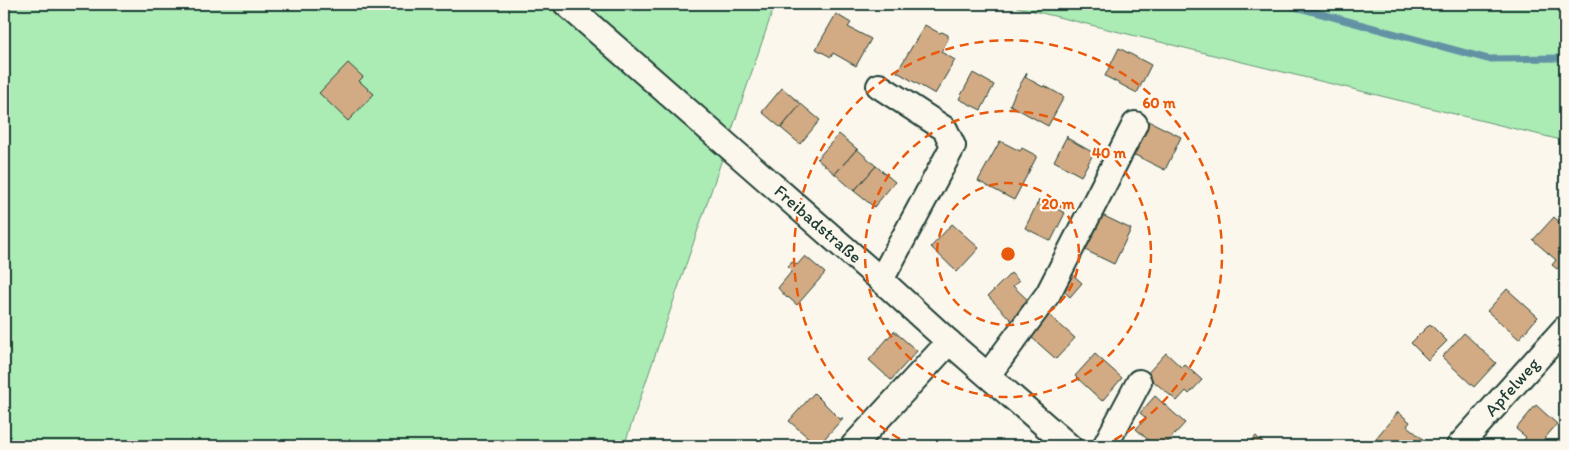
<svg xmlns="http://www.w3.org/2000/svg" width="1569" height="450" font-family="Itim,sans-serif">
<style>
.green{fill:#abecb5;stroke:#659474}
.lines{fill:none;stroke-linecap:round;stroke-linejoin:round}
.stream{stroke:#6392a4;stroke-width:7}
.building{fill:#d2ab84;stroke:#1f3d34}
.minor-casing{stroke:#1f3d34;stroke-width:28}
.minor{stroke:#fbf7ec;stroke-width:24}
.ring{fill:none;stroke:#e8590c;stroke-width:2.5;stroke-dasharray:9 6}
.labels{text-anchor:middle;stroke-width:4.5;stroke-linejoin:round;paint-order:stroke}
.street-label{font-size:18px;fill:#1f3d34;stroke:#fbf7ec}
.centre{fill:#e8590c;stroke:#fbf7ec;stroke-width:2.5}
.ring-label{font-size:15px;text-anchor:middle;font-weight:bold;fill:#e8590c;stroke:#fbf7ec;stroke-width:4.5;stroke-linejoin:round;paint-order:stroke}
</style>
<rect width="100%" height="100%" fill="#fbf7ec"/>
<filter id="ink" filterUnits="userSpaceOnUse"><feTurbulence type="fractalNoise" baseFrequency=".02" numOctaves="2"/><feDisplacementMap in="SourceGraphic" scale="10" xChannelSelector="R" yChannelSelector="G"/><feConvolveMatrix kernelMatrix="1 2 1 2 8 2 1 2 1" color-interpolation-filters="sRGB"/></filter>
<g filter="url(#ink)">
<g class="green">
<path d="M4 4H775L624 446H4Z"/>
<path d="M1005 4H1565V141Z"/>
</g>
<g class="lines">
<path class="stream" d="M1285 4 1488 59 1565 58"/>
</g>
<g class="building">
<path d="M836 14 851 23 848 27 871 39 856 66 833 53 831 57 816 49Z"/>
<path d="M925 25 939 33 942 32 948 35V39L941 52 955 60 935 94 897 72Z"/>
<path d="M1119 48 1151 65 1137 93 1105 76Z"/>
<path d="M348 63 363 77 359 81 374 94 348 121 319 93Z"/>
<path d="M973 73 994 85 981 110 959 99Z"/>
<path d="M1027 73 1025 77 1043 87 1046 84 1045 86 1064 97 1048 126 1010 105 1015 93Z"/>
<path d="M782 88 801 104 781 128 762 112Z"/>
<path d="M801 104 820 120 800 144 781 128Z"/>
<path d="M1147 120 1181 137 1165 170 1131 153Z"/>
<path d="M839 134 857 149 835 174 817 159Z"/>
<path d="M1067 136V138L1092 152 1095 151 1081 176 1054 161Z"/>
<path d="M1000 141 1020 151 1022 148 1037 156 1014 200 978 181Z"/>
<path d="M857 149 876 166 854 191 835 174Z"/>
<path d="M876 166 895 182 874 207 854 191Z"/>
<path d="M1039 200 1065 213 1051 241 1025 228Z"/>
<path d="M1102 215 1131 229 1114 264 1085 250Z"/>
<path d="M1554 217 1565 228V268L1561 265 1557 269 1552 265 1556 260 1533 240Z"/>
<path d="M952 224 979 248 957 272 931 247Z"/>
<path d="M805 256 825 273 797 305 788 297 787 298 778 288 792 271 788 267 792 262 797 265Z"/>
<path d="M1011 273 1019 281 1013 286 1031 303 1013 322 988 296Z"/>
<path d="M1071 273 1082 283 1070 297 1059 287Z"/>
<path d="M1507 289 1538 317 1519 339 1487 311Z"/>
<path d="M1049 315 1075 338 1056 359 1030 336Z"/>
<path d="M1430 324 1447 341 1428 360 1411 343Z"/>
<path d="M894 331 917 351 891 380 869 360Z"/>
<path d="M1464 333 1496 363 1474 387 1442 357Z"/>
<path d="M1166 353 1181 367 1184 364 1202 380 1189 394 1186 391 1177 401 1146 375Z"/>
<path d="M1095 354 1122 378 1102 401 1075 376Z"/>
<path d="M1565 374V385L1560 380Z"/>
<path d="M814 393 840 419 842 418H843L818 446 789 421Z"/>
<path d="M1155 396 1185 423 1164 446H1155L1136 429 1146 418 1140 413Z"/>
<path d="M1536 405 1557 424 1538 446 1531 441 1527 445 1523 442 1526 437 1516 429Z"/>
<path d="M1398 412 1410 422 1407 426 1424 440 1419 446H1382L1381 445 1382 443 1376 438Z"/>
<path d="M1256 436 1260 440 1267 446H1247Z"/>
</g>
<g class="lines">
<g class="minor-casing">
<g id="minor">
<path d="M566 4 881 280 949 342 1069 446"/>
<path d="M879 86 945 129 953 146 881 280"/>
<path d="M988 375 1048 294 1135 124"/>
<path d="M853 446 949 342"/>
<path d="M1105 446 1139 382"/>
<path d="M1459 446 1565 328"/>
</g>
</g>
<use href="#minor" class="minor"/>
</g>
</g>
<g class="ring">
<circle cx="1008" cy="254" r="71"/>
<circle cx="1008" cy="254" r="143"/>
<path d="M913 446A214 214 0 1 1 1103 446"/>
</g>
<g class="labels">
<g class="street-label">
<text transform="translate(818 224) rotate(41)" y="6">Freibadstraße</text>
<text transform="translate(1512 387) rotate(-48)" y="6">Apfelweg</text>
</g>
</g>
<circle cx="1008" cy="254" r="8" class="centre"/>
<g class="ring-label">
<text x="1159" y="108">60 m</text>
<text x="1109" y="158">40 m</text>
<text x="1058" y="209">20 m</text>
</g>
<rect width="1569" height="450" fill="none" stroke="#fbf7ec" stroke-width="20"/>
<rect x="10" y="10" width="1549" height="430" fill="none" stroke="#1f3d34" stroke-width="2" filter="url(#ink)"/>
</svg>
